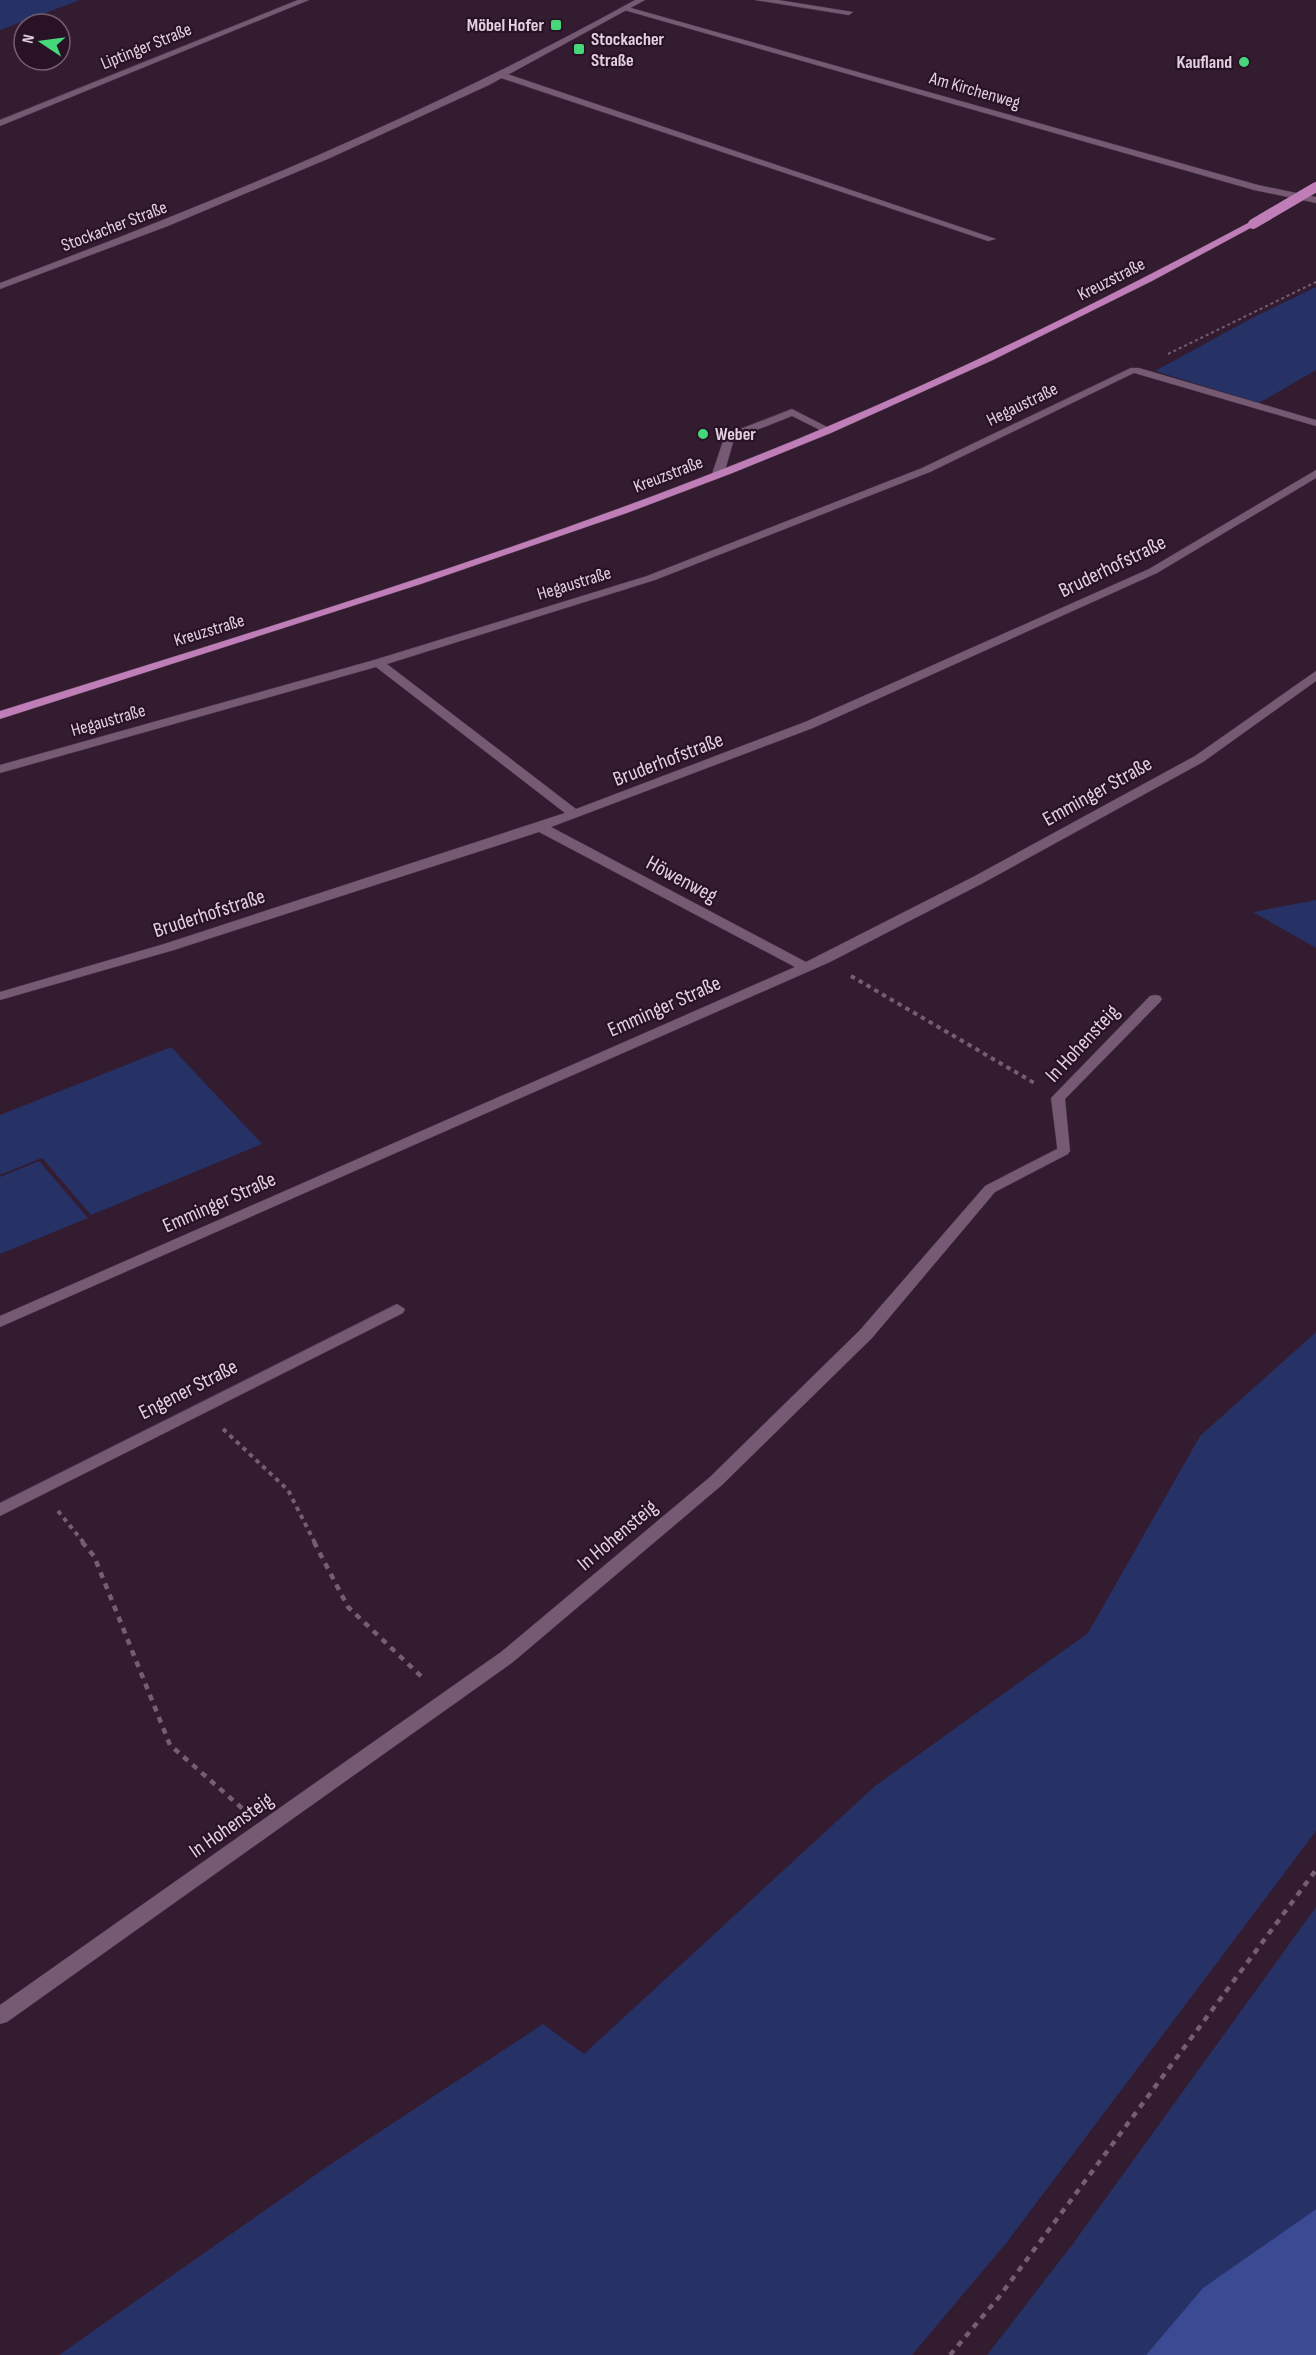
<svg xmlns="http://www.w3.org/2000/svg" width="1316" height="2355" font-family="'Sofia Sans Condensed',sans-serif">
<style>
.green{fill:#263165}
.forest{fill:#3a4a93}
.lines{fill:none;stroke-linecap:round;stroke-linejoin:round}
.lane-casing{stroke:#4a3648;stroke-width:1}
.street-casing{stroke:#4a3648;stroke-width:1}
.secondary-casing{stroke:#4a3648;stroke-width:1}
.primary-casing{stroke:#4a3648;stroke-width:1}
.path-far2{stroke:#745e71;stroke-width:2;stroke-dasharray:3 3;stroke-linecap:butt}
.path-far1{stroke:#745e71;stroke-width:4;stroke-dasharray:4.5 4.5;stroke-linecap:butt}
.path{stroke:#745e71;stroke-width:4.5;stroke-dasharray:6 6;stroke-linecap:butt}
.lane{fill:#765972;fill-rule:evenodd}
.street{fill:#765972;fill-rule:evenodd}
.secondary{fill:#765972;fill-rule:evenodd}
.primary{fill:#bf7eb7;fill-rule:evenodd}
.primary-bridge-casing{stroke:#4a3648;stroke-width:10;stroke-linecap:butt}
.primary-bridge{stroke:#bf7eb7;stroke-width:10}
.poi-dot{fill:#45d77a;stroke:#291126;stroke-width:2}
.labels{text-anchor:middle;stroke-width:4.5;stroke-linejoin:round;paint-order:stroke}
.far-poi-label{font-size:18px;font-weight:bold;fill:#e1d0de;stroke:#291126;text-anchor:end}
.far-street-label{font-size:18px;fill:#e1d0de;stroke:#291126}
.street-label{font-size:21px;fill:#e1d0de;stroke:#291126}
</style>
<rect width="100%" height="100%" fill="#331b30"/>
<g class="green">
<path d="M0 0H80L0 30Z"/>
<path d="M1316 287V370L1259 403 1155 371 1254 317Z"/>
<path d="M1316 900V948L1253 912Z"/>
<path d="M171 1047 262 1144 91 1215 42 1158 0 1175V1115Z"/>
<path d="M39 1161 88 1218 0 1254V1177Z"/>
<path d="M1316 1332V1831L1007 2242 912 2355H59L325 2168 543 2024 584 2054 875 1786 1088 1633 1200 1436Z"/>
<path d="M1316 1907V2209L1204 2288 1146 2355H987L1072 2245Z"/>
</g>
<path class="forest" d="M1316 2209V2355H1146L1203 2288Z"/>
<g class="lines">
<g class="lane-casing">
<g id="lane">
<path d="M755 0H778L853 12 849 15Z"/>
<path d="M498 73H504L996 239 988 241 498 77Z"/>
<path d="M1131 368H1139L1316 420V426L1131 372Z"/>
<path d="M792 409 833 430 824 432 792 416 734 439 724 474 718 477 714 476 712 474 725 435Z"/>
<path d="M1155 995 1160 996 1162 999 1160 1002 1065 1099 1070 1151 1063 1156 1058 1154 1051 1098 1150 996Z"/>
</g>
</g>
<g class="street-casing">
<g id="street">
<path d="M298 0H309L0 126V120Z"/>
<path d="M624 6 1258 185 1316 197V203L1254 190 624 10Z"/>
<path d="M1131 368 1140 370 930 472 655 580 387 664 576 809 805 722 1149 569 1316 470V478L1157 573 813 728 551 827 806 962 973 877 1195 756 1316 671V681L1203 762 983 883 830 962 0 1327V1316L795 967 539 832 174 950 0 1000V992L164 944 565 813 376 667 0 773V765L374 660 647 576 922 468Z"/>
<path d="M1063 1146 1070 1151 1068 1154 995 1192 872 1338 722 1485 513 1662 7 2022 0 2024V2005L501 1652 710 1477 860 1330 985 1186Z"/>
<path d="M397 1304 405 1309 403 1313 0 1516V1503Z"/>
</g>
</g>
<g class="secondary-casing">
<path id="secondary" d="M635 0H645L489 85 330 158 168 226 0 289V283C218 201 431 113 635 0Z"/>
</g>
<g class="primary-casing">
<path id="primary" d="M1250 222 1258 224 1152 281 993 360 831 433 730 474 627 513 421 584 0 719V711C277 624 556 541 824 428 970 367 1111 296 1250 222Z"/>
</g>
<path class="path-far2" d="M1168 354 1316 282"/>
<g class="path-far1">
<path d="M851 976 1036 1084"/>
<path d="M223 1429 288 1490 315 1543"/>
<path d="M58 1511 84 1543"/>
</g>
<g class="path">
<path d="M82 1542 94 1556 170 1745 243 1809"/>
<path d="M314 1542 348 1607 424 1679"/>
<path d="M950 2355 999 2297 1316 1870"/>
</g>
<use href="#lane" class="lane"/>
<use href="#street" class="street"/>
<use href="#secondary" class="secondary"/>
<use href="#primary" class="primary"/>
<g class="primary-bridge-casing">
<path id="primary-bridge" d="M1253 224 1316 187"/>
</g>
<use href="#primary-bridge" class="primary-bridge"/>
</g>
<g class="poi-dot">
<rect x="550" y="19" width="12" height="12" rx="3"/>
<rect x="573" y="43" width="12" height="12" rx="3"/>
<circle cx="1244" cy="62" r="6"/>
<circle cx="703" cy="434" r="6"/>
</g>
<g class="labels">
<g class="far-poi-label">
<text x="544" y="31">Möbel Hofer</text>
<text x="591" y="45" text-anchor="start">Stockacher<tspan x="591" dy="21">Straße</tspan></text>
<text x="1232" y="68">Kaufland</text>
<text x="715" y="440" text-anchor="start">Weber</text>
</g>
<g class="far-street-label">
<text transform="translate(146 46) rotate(-22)" y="6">Liptinger Straße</text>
<text transform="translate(975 90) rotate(16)" y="6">Am Kirchenweg</text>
<text transform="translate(114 226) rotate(-21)" y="6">Stockacher Straße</text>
<text transform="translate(1111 279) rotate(-27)" y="6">Kreuzstraße</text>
<text transform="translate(1022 404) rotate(-26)" y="6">Hegaustraße</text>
<text transform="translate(668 474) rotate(-21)" y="6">Kreuzstraße</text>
<text transform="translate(574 583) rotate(-17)" y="6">Hegaustraße</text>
<text transform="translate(209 630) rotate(-17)" y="6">Kreuzstraße</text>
<text transform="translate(108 720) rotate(-16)" y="6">Hegaustraße</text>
</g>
<g class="street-label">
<text transform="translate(1112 566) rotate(-26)" y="7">Bruderhofstraße</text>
<text transform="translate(668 759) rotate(-21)" y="7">Bruderhofstraße</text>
<text transform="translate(1097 791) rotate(-29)" y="7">Emminger Straße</text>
<text transform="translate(682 879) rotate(28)" y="7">Höwenweg</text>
<text transform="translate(209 913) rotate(-18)" y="7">Bruderhofstraße</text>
<text transform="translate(664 1006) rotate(-24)" y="7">Emminger Straße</text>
<text transform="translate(1082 1043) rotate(-47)" y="7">In Hohensteig</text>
<text transform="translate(219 1202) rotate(-24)" y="7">Emminger Straße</text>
<text transform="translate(188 1389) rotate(-27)" y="7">Engener Straße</text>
<text transform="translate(617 1535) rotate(-40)" y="7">In Hohensteig</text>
<text transform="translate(231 1825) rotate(-35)" y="7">In Hohensteig</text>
</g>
</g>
<g transform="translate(42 42) rotate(283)"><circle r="28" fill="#291126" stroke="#735d70" stroke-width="1.5"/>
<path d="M0-4.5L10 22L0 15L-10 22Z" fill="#45d77a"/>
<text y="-9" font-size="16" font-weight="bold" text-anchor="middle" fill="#e1d0de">N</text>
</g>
</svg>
